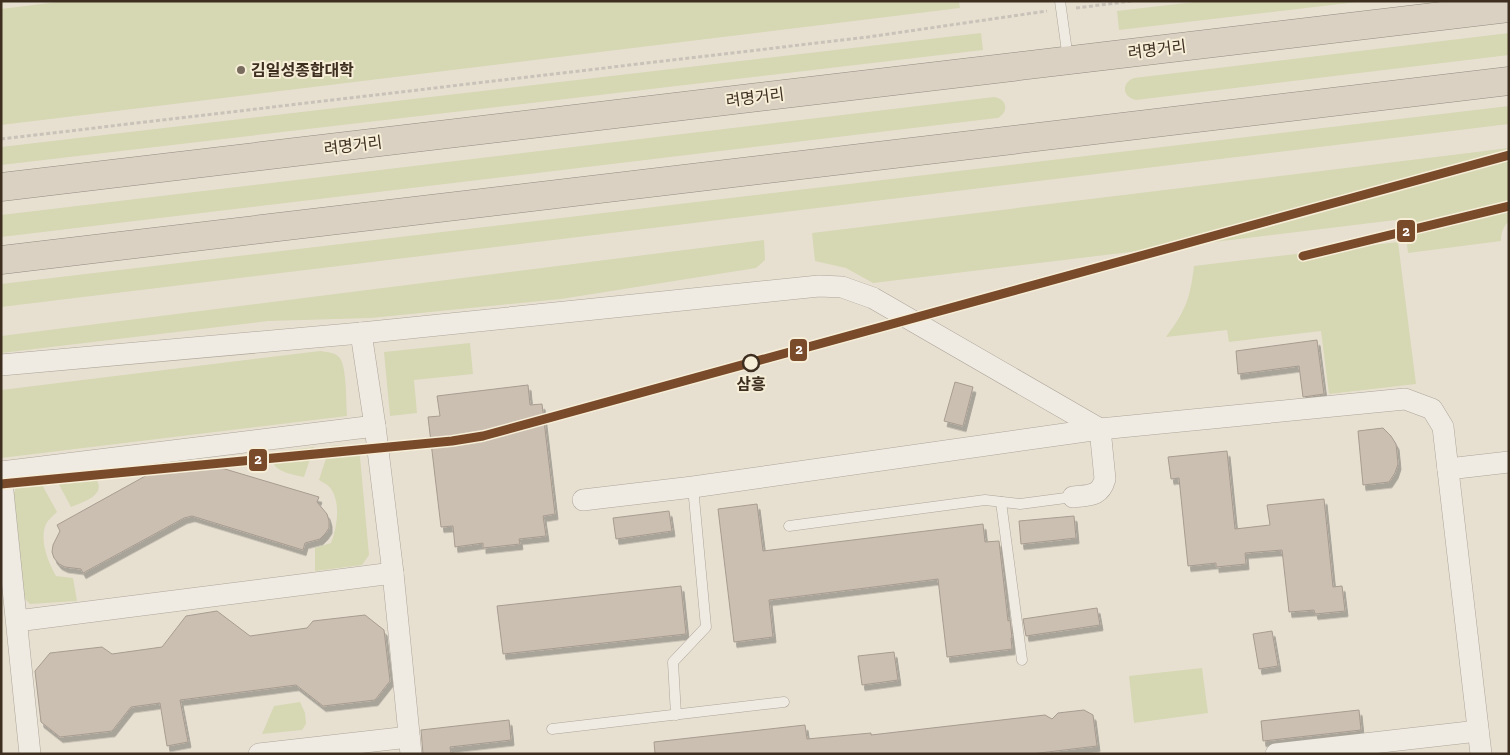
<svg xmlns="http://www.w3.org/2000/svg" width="1510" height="755" font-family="'Zilla Slab','Noto Sans KR',serif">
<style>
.green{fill:#d6d7b3}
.building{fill:#cbbfb2;stroke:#a89c90;filter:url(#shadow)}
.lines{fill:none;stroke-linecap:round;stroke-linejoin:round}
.lane-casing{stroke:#ada599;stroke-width:11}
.street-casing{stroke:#ada599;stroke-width:22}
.highway-casing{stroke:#928b80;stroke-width:29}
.path{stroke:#c8c2b9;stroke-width:3;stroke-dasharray:4 2.5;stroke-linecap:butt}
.lane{stroke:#efebe3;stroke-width:10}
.street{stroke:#efebe3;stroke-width:21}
.highway{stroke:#dad1c2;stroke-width:28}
.metro-1-casing{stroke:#f7eed8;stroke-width:12}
.metro-1{stroke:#7a4b2a;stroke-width:9}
.poi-dot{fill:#786c5e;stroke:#f7eed8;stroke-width:2}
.stop-dot{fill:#f7eed8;stroke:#3d2e20;stroke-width:2.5}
.labels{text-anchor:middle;stroke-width:4;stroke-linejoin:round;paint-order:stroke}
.street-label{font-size:16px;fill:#3d2e20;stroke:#f7eed8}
.poi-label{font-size:16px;font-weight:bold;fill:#3d2e20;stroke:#f7eed8;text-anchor:start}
.stop-label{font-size:16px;font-weight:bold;fill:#3d2e20;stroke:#f7eed8}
.line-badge{stroke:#f7eed8;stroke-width:2}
.badge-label{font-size:14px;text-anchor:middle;font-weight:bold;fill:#fff}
</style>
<defs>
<filter id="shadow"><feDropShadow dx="3" dy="5.5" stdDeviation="0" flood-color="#0004"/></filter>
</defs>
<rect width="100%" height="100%" fill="#e7e0d1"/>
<g class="green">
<path d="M65 1H959L960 8 1 125V9Z"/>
<path d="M1203 1H1366L1119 30 1117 11Z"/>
<path d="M981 33 983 50 1 165V147Z"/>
<path d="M1509 33V55L1136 100C1122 97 1121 83 1134 78Z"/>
<path d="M994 97C1008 99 1009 113 997 118L1 237V215Z"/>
<path d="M1509 106V124L1 307V284Z"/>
<path d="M1509 148V221C1503 227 1501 233 1501 241L1408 253 1404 219 873 283 846 268 815 261 812 233Z"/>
<path d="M764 240 765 260 756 268 561 299 371 318 268 321 1 353V336Z"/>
<path d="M1398 242 1416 384 1329 394 1321 331 1229 342 1227 330 1166 337C1186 310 1190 299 1194 266Z"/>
<path d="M470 343 473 374 414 380 417 413 390 416 384 352Z"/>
<path d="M320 351C326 352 334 352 339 357 347 365 346 403 347 416L1 458V390Z"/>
<path d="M341 445 355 448 360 457 369 555 362 565 315 571V548L331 543C337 528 341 503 331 489 329 485 322 482 319 480L330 446Z"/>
<path d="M314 447 304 477C292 474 276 473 272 460L275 454 285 451Z"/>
<path d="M85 477 96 479C107 495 83 502 71 507L56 479Z"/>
<path d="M40 481 57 512C54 515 48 520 46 524 39 540 48 562 56 576L73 578 77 601 30 604 21 595 13 496 16 487 28 482Z"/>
<path d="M1202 668 1208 713 1134 723 1129 676Z"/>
<path d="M300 702 305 713 306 724 302 730 262 734 274 706Z"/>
</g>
<g class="building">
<path d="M1317 340 1324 394 1303 397 1299 366 1238 374 1236 351Z"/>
<path d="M955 382 973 387 963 426 944 421Z"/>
<path d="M528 385 530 405 542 404 555 514 543 516 546 536 519 539 520 544 483 548V543L455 547 453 526 441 527 428 417 440 416 437 396Z"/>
<path d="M1383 428 1391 436 1396 444 1398 464 1395 473 1389 482 1363 485 1358 431Z"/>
<path d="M1227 451 1235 529 1270 525 1267 505 1324 499 1333 587 1342 586 1345 611 1315 614 1314 610 1289 612 1282 550 1245 553 1246 564 1216 567V563L1188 566 1179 478 1171 479 1168 457Z"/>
<path d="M194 461 195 465 208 464 319 497 317 502 327 514 329 521V528L325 534 320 539 305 543 303 550 192 516 184 518 83 573 81 569 65 567 59 564 54 558 52 552 53 545 60 531 57 525 167 464Z"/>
<path d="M757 504 763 551 983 524 985 542 999 541 1008 621 1010 620 1012 638H1011L1012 649 947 657 938 579 769 600 773 637 734 642 718 509Z"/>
<path d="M669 511 672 531 616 539 613 518Z"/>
<path d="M1074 516 1076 538 1021 544 1019 521Z"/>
<path d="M681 586 686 634 503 654 497 606Z"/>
<path d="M1097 608 1100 625 1026 636 1023 619Z"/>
<path d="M217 611 250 636 307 628 313 621 365 615 384 630 390 681 375 700 323 706 296 685 180 700 188 742 167 746 160 703 131 707 112 731 60 737 41 722 35 671 50 653 102 647 112 654 162 647 186 616Z"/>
<path d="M1272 631 1278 666 1259 669 1253 634Z"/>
<path d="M894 652 898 680 862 685 858 656Z"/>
<path d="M1084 710 1093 715 1097 746 1031 754H655L654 742 805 725 807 739 871 733V735L1045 715 1052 719 1058 713Z"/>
<path d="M1359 710 1361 730 1263 741 1261 721Z"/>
<path d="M509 720 511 740 450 747 451 754H423L421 730Z"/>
</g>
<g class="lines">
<g class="lane-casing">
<g id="lane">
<path d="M1060 1 1068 59"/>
<path d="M1001 502 1022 660"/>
<path d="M789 526 985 500 1020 504 1073 497"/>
<path d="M676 715 673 662 706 627 693 487"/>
<path d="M552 729 784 702"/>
</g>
</g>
<g class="street-casing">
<g id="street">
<path d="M1 365 361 333 819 286 842 287 873 298 1100 429 1105 479C1100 497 1089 495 1073 497"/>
<path d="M375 426 393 573 411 754"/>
<path d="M1448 469 1509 462"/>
<path d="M1 472 375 426 361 333"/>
<path d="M1 472 30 754"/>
<path d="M583 500 693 487 1100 429 1405 399 1432 409 1443 427 1481 754"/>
<path d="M17 621 393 573"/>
<path d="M259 754 409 737"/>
<path d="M1276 754 1478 731"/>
</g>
</g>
<g class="highway-casing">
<g id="highway">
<path d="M1 187 1509 8"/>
<path d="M1 260 1509 81"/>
</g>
</g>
<g class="path">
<path d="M1076 8 1132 1"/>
<path d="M1 139 868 37 1047 11"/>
</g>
<use href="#lane" class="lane"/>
<use href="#street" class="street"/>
<use href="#highway" class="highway"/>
<g class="metro-1-casing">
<g id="metro-1">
<path d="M1303 256 1509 206"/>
<path d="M1 484 452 441 483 436 1509 155"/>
</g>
</g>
<use href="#metro-1" class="metro-1"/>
</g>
<circle class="poi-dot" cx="241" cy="70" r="5"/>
<circle class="stop-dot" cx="751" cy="363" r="8"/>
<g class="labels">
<g class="street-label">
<text transform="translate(1157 49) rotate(-7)" y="6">려명거리</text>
<text transform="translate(755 97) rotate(-7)" y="6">려명거리</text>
<text transform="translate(353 145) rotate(-7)" y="6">려명거리</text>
</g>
<g class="poi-label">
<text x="251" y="76">김일성종합대학</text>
</g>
<g class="stop-label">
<text x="751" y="390">삼흥</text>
</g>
</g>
<g class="line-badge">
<rect x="1396" y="219" width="20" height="24" rx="5" fill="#7a4b2a"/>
<rect x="789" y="338" width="19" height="24" rx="5" fill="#7a4b2a"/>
<rect x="248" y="448" width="20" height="24" rx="5" fill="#7a4b2a"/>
</g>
<g class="badge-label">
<text x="1406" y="236">2</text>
<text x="799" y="354">2</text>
<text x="258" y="464">2</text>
</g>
<rect width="1510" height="755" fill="none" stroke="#3d2e20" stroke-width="5"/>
</svg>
